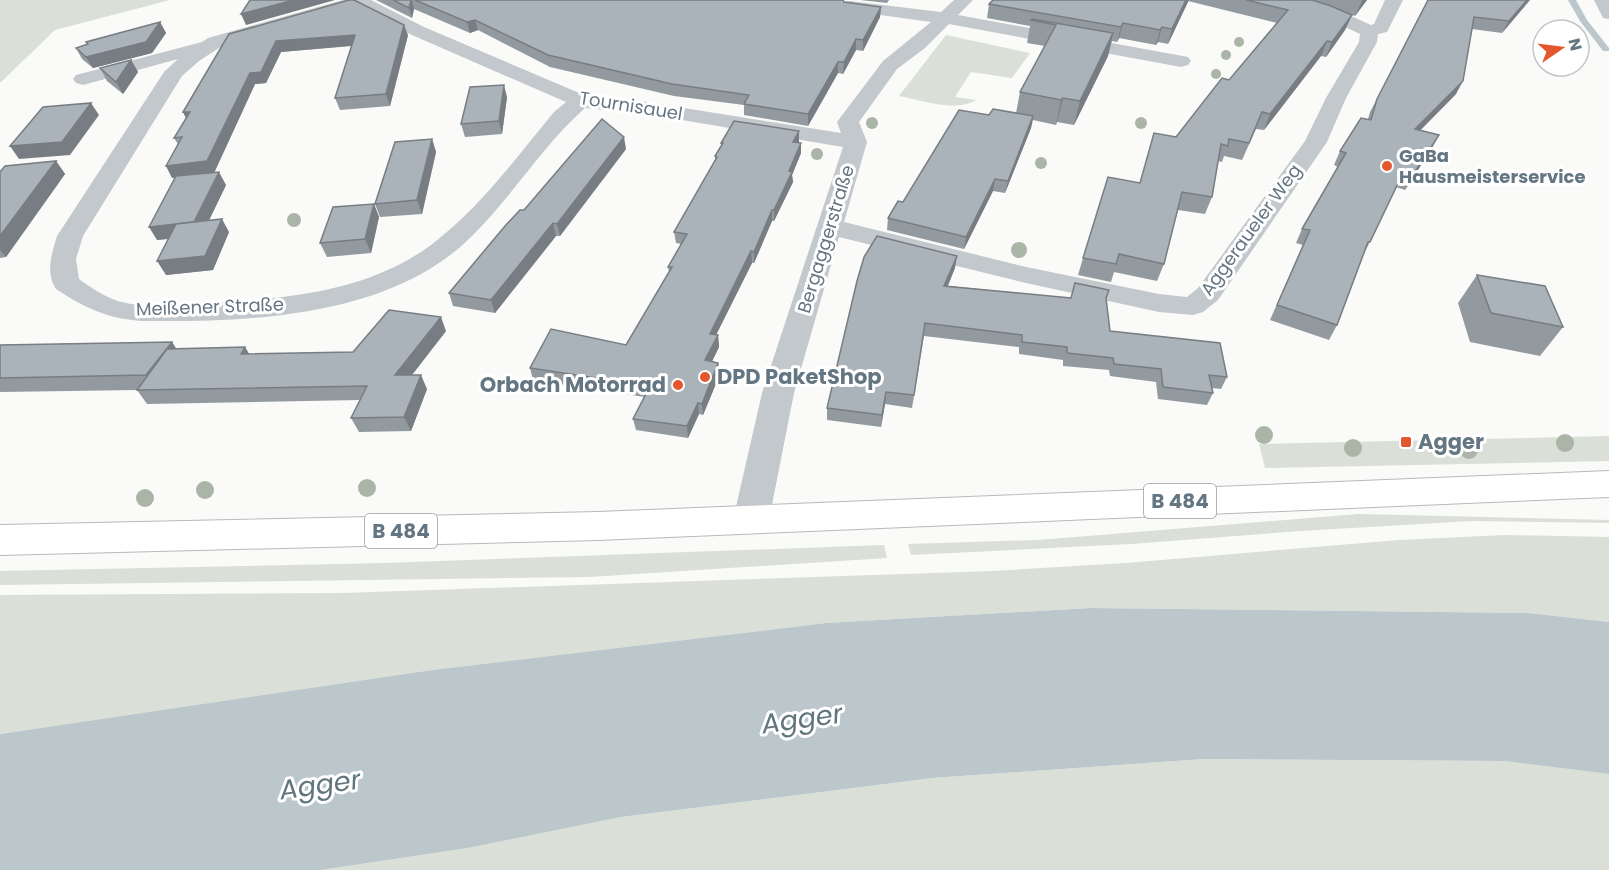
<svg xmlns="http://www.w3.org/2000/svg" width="1609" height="870" font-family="Poppins,sans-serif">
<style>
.green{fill:#dadfd7}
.water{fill:#bbc7cb}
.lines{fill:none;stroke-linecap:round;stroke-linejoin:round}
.stream{fill:#bbc7cb;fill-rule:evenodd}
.major-casing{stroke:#b5babe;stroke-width:2}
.minor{fill:#c3c8cc;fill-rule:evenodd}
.major{fill:#fff;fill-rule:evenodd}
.tree{fill:#aab4a7}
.wall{fill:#929a9f}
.shaded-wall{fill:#777d82}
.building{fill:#aab3b9;stroke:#777d82;stroke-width:1.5}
.poi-dot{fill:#e4572e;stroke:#fff;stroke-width:2}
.labels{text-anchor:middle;stroke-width:6;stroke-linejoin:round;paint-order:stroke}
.far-street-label{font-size:18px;fill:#657683;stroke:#fff}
.far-poi-label{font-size:18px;font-weight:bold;fill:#657683;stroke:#fff;text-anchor:start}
.shield{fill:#fff;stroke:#939fa8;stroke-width:1.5}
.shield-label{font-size:20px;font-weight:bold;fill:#657683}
.poi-label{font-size:21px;font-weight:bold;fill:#657683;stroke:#fff;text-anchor:start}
.near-water-label{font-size:27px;font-style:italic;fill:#60757c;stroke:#fff}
</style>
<rect width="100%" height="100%" fill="#fafaf8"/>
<g class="green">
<path d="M0 0H170L55 30 0 83Z"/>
<path d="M946 35 1030 53 1012 78 971 72 955 97 976 100C955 113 922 100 899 96Z"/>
<path d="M1609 436V461L1265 468 1259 444Z"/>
<path d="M1359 514 1609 520V523L1472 521 1300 531 1131 544 911 555 908 544 1038 540Z"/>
<path d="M1505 535 1609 537V622L1527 613 1090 608 826 623 432 670 0 734V595L344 593 993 571 1126 563 1399 540Z"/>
<path d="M884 545 887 558 590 577 0 585V571L385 563Z"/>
<path d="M1204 759 1504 761 1609 774V870H321L468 848 621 817 933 778Z"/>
</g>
<path class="water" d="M1090 608 1528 613 1609 622V774L1504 761 1204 759 933 778 621 817 468 848 321 870H0V734L432 670 826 623Z"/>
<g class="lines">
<path class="stream" d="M1568 0H1576L1587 20 1609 48V51H1603L1580 21Z"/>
<g class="major-casing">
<path id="major" d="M1609 471V497L598 540 0 555V525L598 512Z"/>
</g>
<g class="minor">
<path d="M343 0H371L424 27 584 95 646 102 841 133 837 122 883 61 931 22 844 10 841 6 844 2 850 1 941 12 954 0H973L958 15 1188 57 1191 61 1188 65 1181 67 949 24 925 48 897 69 859 122 867 142 844 222 1026 267 1159 294 1187 297 1198 288 1305 141 1326 98 1359 42 1360 34 1326 18 1280 4 1277 0C1314 0 1338 10 1371 25L1374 24 1385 0H1403L1387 32 1378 34 1377 42 1346 98 1327 142 1218 300 1203 312 1193 315 1159 312 1026 283 839 237 794 393 769 520 764 530 751 534 738 530 733 520 762 393 843 147 646 114 585 108C542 146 512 197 471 237 390 317 252 322 145 321 110 320 85 308 56 289 45 273 52 253 57 236L164 72 178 59 83 85 76 83 73 79 76 75 202 42 208 38ZM356 7 412 35 566 102 554 112C516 158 479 209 431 245 367 292 286 299 210 302 180 303 143 310 115 300 102 295 90 287 79 279L76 259 83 236 182 76 199 61 222 46Z"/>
<path d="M1594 0H1609V19L1603 18Z"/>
</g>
<use href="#major" class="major"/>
</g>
<g class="tree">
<circle cx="1239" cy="42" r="5"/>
<circle cx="1226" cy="55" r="5"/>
<circle cx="1216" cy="74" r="5"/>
<circle cx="872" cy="123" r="6"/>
<circle cx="1141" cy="123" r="6"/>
<circle cx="817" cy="154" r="6"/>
<circle cx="1041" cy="163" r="6"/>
<circle cx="294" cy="220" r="7"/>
<circle cx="1019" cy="250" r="8"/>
<circle cx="1264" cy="435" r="9"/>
<circle cx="1565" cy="443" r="9"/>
<circle cx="1353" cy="448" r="9"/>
<circle cx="1469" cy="450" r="9"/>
<circle cx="367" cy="488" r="9"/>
<circle cx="205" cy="490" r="9"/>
<circle cx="145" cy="498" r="9"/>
</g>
<g class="wall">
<path d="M376 0H843L844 2 881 7 880 17 863 51 856 50 843 74 838 73 808 126 744 115V105L674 96 550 67 478 30 470 33 414 9 412 18Z"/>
<path d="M860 0H889L887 3Z"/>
<path d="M993 0H1367L1355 16 1347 13 1352 15 1345 30 1326 57 1321 56 1264 130 1256 129 1242 160 1224 156 1222 162 1218 161 1212 197 1205 214 1178 210 1164 264 1157 281 1114 272 1111 282 1078 275 1083 258 1176 137 1229 80 1277 23 1188 1 1168 44 1158 42 1156 45 1119 38 1117 42 1112 41 1108 56 1074 125 1057 122 1056 125 1033 120 1031 128 1005 193 993 191 964 249 887 230 888 218 989 115 1016 113 1020 92 1045 46 1027 43 1030 26 987 18 989 4Z"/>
<path d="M1428 0 1528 2 1502 33 1472 29 1456 94 1420 130 1432 148 1405 190 1396 187 1363 256 1337 325 1329 340 1270 320 1303 245 1296 243 1302 229 1338 167 1334 165 1340 151 1368 119 1370 112 1377 99Z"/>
<path d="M160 22 166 33 152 53 93 68 82 59 76 48 87 44 86 42Z"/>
<path d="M229 34 408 35 390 106 340 110 335 98 352 46 281 52 266 83 255 84 214 173 226 185 209 220 229 232 213 270 166 275 168 239 157 240 176 177 172 178 178 144 174 138 186 118 183 112Z"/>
<path d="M131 60 138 72 123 94 107 81 100 68Z"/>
<path d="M507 97 502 134 465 137 461 124Z"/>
<path d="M432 139 436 152 422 214 380 217 375 204Z"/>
<path d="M799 142 801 153 792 175 793 182 774 221H772L754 263H752L716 335H718L719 347 712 361 718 363 720 374 703 415 699 414 688 438 636 430 633 419 645 397 533 380 530 368 626 345 669 272 668 267 681 244 676 243 674 232 715 160V156L721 146V143Z"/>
<path d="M626 149 560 236H556L495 313 453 306 449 293 524 210Z"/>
<path d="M56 161 65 174 6 257 0 258V172Z"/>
<path d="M374 204 379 217 371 253 327 257 320 243Z"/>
<path d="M955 268 948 286 1071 298H1106L1110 331 1227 377 1221 389 1212 388 1213 393 1207 405 1158 399 1156 382 1110 376 1109 370 1063 366V360L1019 354V347L924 336 912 408 885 404 881 427 827 420V408Z"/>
<path d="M1477 275 1563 327 1540 356 1470 342 1458 303Z"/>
<path d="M446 331 412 375 427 389 411 431 359 432 351 418 360 400 147 404 137 390 0 392V345L172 342 176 349 245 347 249 354 353 352Z"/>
</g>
<g class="shaded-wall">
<path d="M294 0H335L246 25 241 14Z"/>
<path d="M411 0H412L414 9 412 18 409 8Z"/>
<path d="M1186 0H1189L1168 44 1172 29Z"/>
<path d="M1362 0H1367L1355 16 1362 1Z"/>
<path d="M1527 0H1530L1502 33 1509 21Z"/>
<path d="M881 7 880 17 863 51V40Z"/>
<path d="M1352 15 1345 30 1326 57 1332 42Z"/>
<path d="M475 20 478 30 470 33 467 22Z"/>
<path d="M160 22 166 33 152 53 93 68 86 57Z"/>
<path d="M1123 23 1119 38 1117 42 1121 27Z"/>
<path d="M404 25 408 35 390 106 386 94Z"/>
<path d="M1162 27 1158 42 1156 45 1160 30Z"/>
<path d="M1113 33 1108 56 1074 125 1080 101Z"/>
<path d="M355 35 359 45 281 52 266 83 255 84 214 173 172 178 166 166 250 73 276 41Z"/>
<path d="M856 39V50L843 74 844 62Z"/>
<path d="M1327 41 1321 56 1264 130 1270 114Z"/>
<path d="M131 60 138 72 123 94 116 82Z"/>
<path d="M838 62V73L808 126V114Z"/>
<path d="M1463 81 1456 94 1408 143 1415 129Z"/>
<path d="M504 85 507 97 502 134 499 121Z"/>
<path d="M1063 98 1057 122 1056 125 1061 100Z"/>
<path d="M91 103 99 115 70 155 19 159 10 146Z"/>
<path d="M183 112H190L189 124Z"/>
<path d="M1033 116 1031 128 1005 193 1008 181Z"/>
<path d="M799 131V142L793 153V142Z"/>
<path d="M1439 135 1432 148 1405 190 1412 176Z"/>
<path d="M624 137 626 149 560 236 557 224Z"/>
<path d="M432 139 436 152 422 214 417 200Z"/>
<path d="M801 143V153L792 175 793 182 774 221V210Z"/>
<path d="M56 161 65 174 6 257 0 250V236Z"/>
<path d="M219 172 226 185 202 235 157 240 149 227Z"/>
<path d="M995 179 993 191 964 249 966 237Z"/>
<path d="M374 204 379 217 371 253 365 239Z"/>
<path d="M772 210V221L754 263V252Z"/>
<path d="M222 219 229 232 213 270 166 275 157 261Z"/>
<path d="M553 223 556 236 495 313 491 300Z"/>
<path d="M751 251 752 263 711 345 710 334Z"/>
<path d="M957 256 955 268 942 298 944 286Z"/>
<path d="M441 317 446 331 401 389 395 375Z"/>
<path d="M718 335 719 347 707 372 705 360Z"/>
<path d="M172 342 181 356 156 389 146 375Z"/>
<path d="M245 347 253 361 241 354Z"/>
<path d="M718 363 720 374 703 415 702 404Z"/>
<path d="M421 375 427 389 411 431 404 417Z"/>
<path d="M886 392 885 404 881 427 882 415Z"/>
<path d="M698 403 699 414 688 438 687 426Z"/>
</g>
<g class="building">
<path d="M250 0H294L241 14Z"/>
<path d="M349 0H354L404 25 386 94 335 98 355 35 276 41 261 72 250 73 207 161 166 166 182 137 174 138 190 112H183L229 34Z"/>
<path d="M393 0H411L409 8Z"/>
<path d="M415 0H843L844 2 881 7 863 40 856 39 844 62H838L808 114 744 104 749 95 672 84 548 55 475 20 467 22Z"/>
<path d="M993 0H1186L1172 29 1162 27 1160 30 1123 23 1121 27 989 4Z"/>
<path d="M1246 0H1312L1331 6 1352 15 1332 42 1327 41 1270 114 1262 112 1249 143 1229 139 1228 146 1221 144 1212 197 1182 192 1164 264 1119 254 1116 264 1083 258 1108 177 1140 183 1154 133 1176 137 1222 78 1229 80 1288 10Z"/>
<path d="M1428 0H1527L1509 21 1474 17 1463 81 1415 129 1439 135 1412 176 1403 173 1370 242H1368L1337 325 1277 305 1310 230 1302 229 1346 153 1340 151 1361 118 1371 120 1377 99Z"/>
<path d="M1032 19 1113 33 1080 101 1063 98 1061 100 1020 92 1056 25 1031 20Z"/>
<path d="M160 22 146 42 86 57 76 48 88 44 86 42Z"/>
<path d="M131 60 116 82 100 68Z"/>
<path d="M504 85 499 121 461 124 470 87Z"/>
<path d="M91 103 62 142 10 146 43 107Z"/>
<path d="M993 109 1033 116 1008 181 995 179 966 237 888 218 898 201 903 202 959 110 989 115Z"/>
<path d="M602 119 624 137 557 224 553 223 491 300 449 293 505 226 520 210H524Z"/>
<path d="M734 121 799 131 793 142 801 143 789 171 792 172 774 210H772L754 252 751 251 710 334 718 335 705 360 718 363 702 404 698 403 687 426 633 419 650 386 530 368 551 329 626 345 672 267H668L687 234 674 232 717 157 715 156 723 143H721Z"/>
<path d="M432 139 417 200 375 204 395 142Z"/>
<path d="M56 161 0 236V172L5 166Z"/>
<path d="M219 172 194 222 149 227 176 176Z"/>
<path d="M374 204 365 239 320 243 333 207Z"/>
<path d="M222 219 205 256 157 261 176 224Z"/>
<path d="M877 236 957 256 944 286 1071 298 1075 283 1109 290 1106 298 1110 331 1220 343 1227 377 1209 375 1213 393 1163 387 1161 369 1114 364 1113 358 1067 353V347L1022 342V335L925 323 914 395 886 392 882 415 827 408 857 281 864 257Z"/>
<path d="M1477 275 1545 286 1563 327 1491 313Z"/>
<path d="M389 310 441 317 395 375H421L404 417 351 418 367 386 137 390 167 349 245 347 241 354 353 352Z"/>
<path d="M172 342 146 375 0 378V345Z"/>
</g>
<g class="poi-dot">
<circle cx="1387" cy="166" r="6"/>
<circle cx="705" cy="377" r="6"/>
<circle cx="678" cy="385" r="6"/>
<rect x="1400" y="436" width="12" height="12" rx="3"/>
</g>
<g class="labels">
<g class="far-street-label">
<text transform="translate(631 106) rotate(9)" y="6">Tournisauel</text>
<text transform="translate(1251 230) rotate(-54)" y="6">Aggeraueler Weg</text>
<text transform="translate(826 239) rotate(-73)" y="6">Bergaggerstraße</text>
<text transform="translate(210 307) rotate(-2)" y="6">Meißener Straße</text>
</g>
<g class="far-poi-label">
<text x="1399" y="162">GaBa<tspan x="1399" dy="21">Hausmeisterservice</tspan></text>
</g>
<g class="shield">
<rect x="1144" y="484" width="72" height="34" rx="4.5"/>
<rect x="365" y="514" width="72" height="34" rx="4.5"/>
</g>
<g class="shield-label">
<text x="1180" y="508">B 484</text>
<text x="401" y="538">B 484</text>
</g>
<g class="poi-label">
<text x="717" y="384">DPD PaketShop</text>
<text x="666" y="392" text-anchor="end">Orbach Motorrad</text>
<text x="1418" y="449">Agger</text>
</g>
<g class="near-water-label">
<text transform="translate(802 719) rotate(-8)" y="9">Agger</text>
<text transform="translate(320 785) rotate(-8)" y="9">Agger</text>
</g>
</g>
<g transform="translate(1561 48) rotate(76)"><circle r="28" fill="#ffffff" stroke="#c1c8cd" stroke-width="1.5"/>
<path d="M0-4.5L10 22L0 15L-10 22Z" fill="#e4572e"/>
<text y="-9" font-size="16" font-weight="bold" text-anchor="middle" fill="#657683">N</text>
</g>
</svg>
